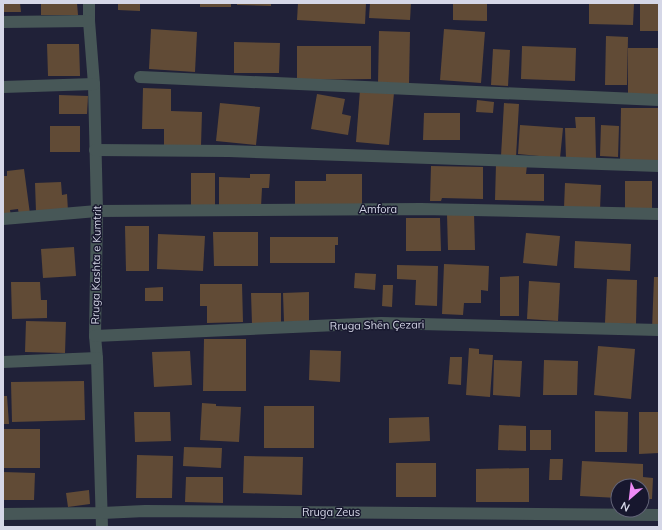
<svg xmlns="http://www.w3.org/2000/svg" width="662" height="530" font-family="Mulish,sans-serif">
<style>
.building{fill:#614b36}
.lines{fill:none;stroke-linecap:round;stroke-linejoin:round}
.street{stroke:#475757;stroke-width:12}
.labels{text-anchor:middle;stroke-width:3;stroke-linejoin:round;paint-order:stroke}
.street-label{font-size:11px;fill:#d5d7e7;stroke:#17172e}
</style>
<rect width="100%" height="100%" fill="#202138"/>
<g class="building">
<path d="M3 3H20L21 12H3Z"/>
<path d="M41 3H77L78 15H41Z"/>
<path d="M118 3H140V11L118 10Z"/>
<rect x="200" y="3" width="31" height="4"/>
<path d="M237 3H271V6L237 5Z"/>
<path d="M298 3H366L365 24 297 20Z"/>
<path d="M370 3H411L410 20 369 18Z"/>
<path d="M453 3H487V21L453 20Z"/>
<path d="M589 3H634L633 25 589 24Z"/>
<rect x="640" y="3" width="19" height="28"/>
<path d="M151 29 197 32 195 72 149 69Z"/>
<path d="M444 29 485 32 481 83 440 80Z"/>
<path d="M379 31 410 32 409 85 378 84Z"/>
<path d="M606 36 628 37 627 85H605Z"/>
<path d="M234 42 280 43 279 73H234Z"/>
<path d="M47 44H79L80 76H48Z"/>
<path d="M297 46H371V79L297 80Z"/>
<path d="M522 46 576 48 575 81 521 79Z"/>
<rect x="628" y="48" width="31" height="49"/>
<path d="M493 49 510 50 508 86 491 85Z"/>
<path d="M143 88 171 89V111L202 112 201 146H164V129H142Z"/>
<path d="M360 90 394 93 389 145 356 142Z"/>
<path d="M317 94 345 99 342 114 351 116 348 135 311 129Z"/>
<path d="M59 95 88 96 87 114H59Z"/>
<path d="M477 100 494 102 493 113 476 112Z"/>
<path d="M220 103 260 107 256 145 216 141Z"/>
<path d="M504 103 519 104 516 157 501 156Z"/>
<path d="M621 108H659V163H620Z"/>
<path d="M424 113H460V140H423Z"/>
<path d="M575 117H595L596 158 566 159 565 128H576Z"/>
<path d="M520 125 563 128 560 158 518 154Z"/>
<path d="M601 125 619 126 618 157 600 156Z"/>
<rect x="50" y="126" width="30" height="26"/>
<path d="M496 164 527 165 526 174H544V201L495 200Z"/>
<path d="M431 166 483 167V199L442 198 441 201H430Z"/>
<path d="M24 169 30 214 19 215 18 209 10 210 11 216 3 217V176H7V171Z"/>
<rect x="191" y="173" width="24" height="32"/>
<path d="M250 174H270L269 188H262L261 207H219V177L250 178Z"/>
<path d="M326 174H362V207L295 206V181H326Z"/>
<path d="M625 181H652V210L625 209Z"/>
<path d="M61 182 62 195 67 194 68 211 36 212 35 183Z"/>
<path d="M565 183 601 185 600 210 564 208Z"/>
<path d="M474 213 475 250H448L447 214Z"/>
<path d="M406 218H440L441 251H406Z"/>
<path d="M125 226H149V271H126Z"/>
<path d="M213 232H258V266H214Z"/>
<path d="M526 233 560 236 557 266 523 263Z"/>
<path d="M158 234 205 236 203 271 157 269Z"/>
<path d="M270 237H338V245H335V263H270Z"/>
<path d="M575 241 631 244 630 271 574 268Z"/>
<path d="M74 247 76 276 43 278 41 249Z"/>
<path d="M444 264 489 266 488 291 481 290V303H464L463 315 442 314Z"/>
<path d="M397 265 438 266 437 306 415 305 416 280 397 279Z"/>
<path d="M355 273 376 274 375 290 354 288Z"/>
<path d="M519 276V316H500V277Z"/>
<path d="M654 277H659V330H652Z"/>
<path d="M607 279 637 280 636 324 605 323Z"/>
<path d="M529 281 560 283 558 321 527 319Z"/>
<path d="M11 282H40L41 300H47V318L12 319Z"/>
<path d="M200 284H242L243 322 207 323V306H200Z"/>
<path d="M383 285H393L392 307 382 306Z"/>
<path d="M163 287V301H145V288Z"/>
<path d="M309 292V321L284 322 283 293Z"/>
<path d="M251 293H281V324H252Z"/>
<path d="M26 321 66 322 65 353 25 352Z"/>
<path d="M204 339H246V391H203Z"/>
<path d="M598 346 635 349 631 399 594 395Z"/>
<path d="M469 348 479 349V354L493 355 490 397 466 395Z"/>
<path d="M310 350 341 351 340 382 309 380Z"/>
<path d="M190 351 192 385 154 387 152 352Z"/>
<path d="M450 357H462L461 385 448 384Z"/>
<path d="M494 360 522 361 520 397 493 395Z"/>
<path d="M544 360 578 361 577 395H543Z"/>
<path d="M84 381 85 420 12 422 11 382Z"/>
<path d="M3 396H7L9 424H3Z"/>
<path d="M202 403 216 404V406L241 407 239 442 200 440Z"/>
<rect x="264" y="406" width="50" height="42"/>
<path d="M595 411 628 412 627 452H595Z"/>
<path d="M134 412H170L171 441 135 442Z"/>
<path d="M639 412H659V453L639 454Z"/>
<path d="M429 417 430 441 389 443V418Z"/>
<path d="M499 425 526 426V451L498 450Z"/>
<rect x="3" y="429" width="37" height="39"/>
<rect x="530" y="430" width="21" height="20"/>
<path d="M184 447 222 448 221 468 183 466Z"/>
<path d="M137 455 173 456 172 498H136Z"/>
<path d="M244 456 303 457 302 495 243 493Z"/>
<path d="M550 459H563L562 480H549Z"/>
<path d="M582 461 643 464V477L653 478 652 499H642V486H618V498L580 496Z"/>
<rect x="396" y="463" width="40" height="34"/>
<path d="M529 468V502H476V469Z"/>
<path d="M3 472 35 473 34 500H3Z"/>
<path d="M186 477H223V503L185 502Z"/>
<path d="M89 490 90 504 68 507 66 493Z"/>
</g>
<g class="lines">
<g class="street">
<path d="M89 3V21L94 84 97 211 95 336 97 358 102 527"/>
<path d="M3 22 89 21"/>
<path d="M140 77 659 100"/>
<path d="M3 87 94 84"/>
<path d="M95 150 229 151 659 166"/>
<path d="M3 219 97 211 421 209 659 214"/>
<path d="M95 336 381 323 659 330"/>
<path d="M3 362 97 358"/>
<path d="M3 514 102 513 145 511 659 515"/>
</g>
</g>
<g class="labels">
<g class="street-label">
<text x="378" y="213">Amfora</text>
<text transform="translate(96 265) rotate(-89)" y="4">Rruga Kashta e Kumtrit</text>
<text transform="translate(377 325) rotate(-1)" y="4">Rruga Shën Çezari</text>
<text x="331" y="516">Rruga Zeus</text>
</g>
</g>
<rect width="662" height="530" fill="none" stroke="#d5d7e7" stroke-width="8"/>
<g transform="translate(630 498) rotate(208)"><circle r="19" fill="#17172e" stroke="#636478"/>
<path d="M0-3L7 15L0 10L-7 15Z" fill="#ef8bf7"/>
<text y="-6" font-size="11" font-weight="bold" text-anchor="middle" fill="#d5d7e7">N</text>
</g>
</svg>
